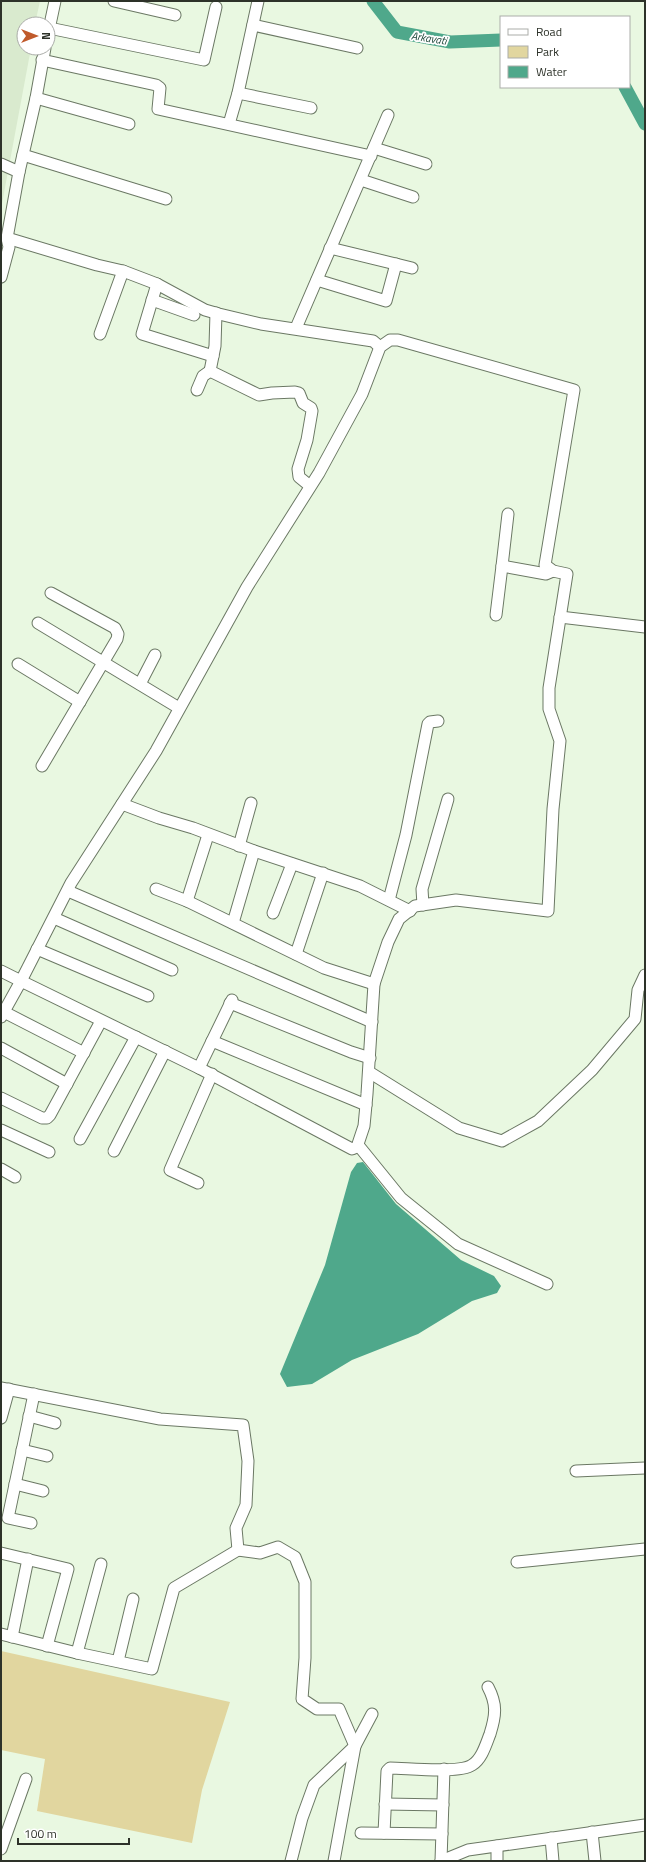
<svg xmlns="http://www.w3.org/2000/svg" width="646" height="1862" font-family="'Titillium Web',sans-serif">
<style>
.built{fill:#d9eace}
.green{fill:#e1d69f}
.water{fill:#4fa88b}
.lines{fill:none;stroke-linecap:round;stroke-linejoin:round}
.river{stroke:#4fa88b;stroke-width:13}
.minor-casing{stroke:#6b7864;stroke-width:13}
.minor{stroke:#fff;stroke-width:11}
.labels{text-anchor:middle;stroke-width:3.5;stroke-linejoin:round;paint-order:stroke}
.water-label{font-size:11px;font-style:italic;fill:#1e4639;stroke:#fff}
</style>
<rect width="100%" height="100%" fill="#e9f8e1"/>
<path class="built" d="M1 1H40L35 24H24V48H31L1 209Z"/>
<path class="green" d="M1 1651 230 1702 202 1790 192 1843 37 1811 45 1759 1 1750Z"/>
<path class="water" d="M363 1162 396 1204 461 1260 494 1276 501 1286 497 1293 472 1301 418 1334 352 1360 312 1384 287 1387 280 1374 325 1265 351 1172 357 1163Z"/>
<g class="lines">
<g class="river">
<path d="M373 1 397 32 450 42 501 40"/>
<path d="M625 87 645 124"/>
</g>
<g class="minor-casing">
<g id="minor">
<path d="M114 1 175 15"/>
<path d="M253 25 357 48"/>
<path d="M49 28 204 60 216 7"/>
<path d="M48 34 55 1"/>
<path d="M42 60 156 85 160 88 158 109 371 156"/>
<path d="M238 93 311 108"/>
<path d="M36 98 129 124"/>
<path d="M229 124 238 93 258 1"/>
<path d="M374 148 426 164"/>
<path d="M23 155 166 199"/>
<path d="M1 164 19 172 7 238 9 247 1 277"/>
<path d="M19 172 36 98 45 48"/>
<path d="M361 180 413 197"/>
<path d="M7 238 97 265 123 271 157 284 205 310 219 314 261 324 373 341 380 347"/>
<path d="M330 248 412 268"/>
<path d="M317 280 386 301 396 264"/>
<path d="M157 284 142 334 213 356"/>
<path d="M152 300 194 315"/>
<path d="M216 313 215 346 210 371 259 395 272 393 295 392 299 393 303 403 311 408 312 411 307 440 298 469 299 477 310 486"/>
<path d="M296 328 388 115"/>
<path d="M100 334 123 271"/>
<path d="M197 390 203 376 210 371"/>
<path d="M508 514 502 566 546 574 553 571"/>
<path d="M496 615 502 566"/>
<path d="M560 617 645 627"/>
<path d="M38 623 179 708"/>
<path d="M18 664 80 702"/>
<path d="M140 684 155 655"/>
<path d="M42 766 117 639 118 634 115 628 51 593"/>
<path d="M122 804 159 818 193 828 254 851 360 886 410 911"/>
<path d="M239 846 251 803"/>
<path d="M156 889 187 901 324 968 374 984"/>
<path d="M68 891 372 1022"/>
<path d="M389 900 406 835 428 724 430 722 438 721"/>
<path d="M187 901 208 835"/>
<path d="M423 905 422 889 448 799"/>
<path d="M273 913 292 864"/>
<path d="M54 918 172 970"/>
<path d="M233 923 254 851"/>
<path d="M37 949 148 996"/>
<path d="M296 954 323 873"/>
<path d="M1 971 21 981 199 1068 352 1149 357 1147 364 1126 367 1094 374 984 388 942 399 919 415 906 456 900 548 911 553 809 560 741 549 709V688L567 574 553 571 545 565 574 390 398 340H390L380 347 362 394 319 473 247 587 156 751 71 883 21 981 1 1017"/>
<path d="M230 1003 351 1052 370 1058"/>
<path d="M4 1012 84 1053"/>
<path d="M212 1041 366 1105"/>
<path d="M1 1048 67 1084"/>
<path d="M199 1068 232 1000"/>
<path d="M369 1072 459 1128 502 1141 538 1121 592 1070 635 1019 638 990 645 975"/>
<path d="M1 1098 42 1118H47L50 1115 101 1021"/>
<path d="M1 1130 49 1152"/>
<path d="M80 1139 136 1037"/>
<path d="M358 1145 401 1198 458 1244 547 1284"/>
<path d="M114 1151 165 1051"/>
<path d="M1 1169 15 1177"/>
<path d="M198 1183 170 1170 212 1074"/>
<path d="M1 1388 160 1419 243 1425 248 1461 246 1505 236 1528 238 1550 260 1553 278 1547 295 1557 305 1582V1658L302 1699 317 1709H339L355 1746 334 1861"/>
<path d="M29 1416 55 1423"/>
<path d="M1 1418 9 1389"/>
<path d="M22 1450 47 1456"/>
<path d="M576 1471 645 1468"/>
<path d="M15 1484 43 1491"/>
<path d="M31 1523 8 1518 34 1394"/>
<path d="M1 1553 68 1569 47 1646"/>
<path d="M517 1562 645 1549"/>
<path d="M1 1634 77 1653 152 1669 174 1588 238 1550"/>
<path d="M12 1637 28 1559"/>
<path d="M77 1653 101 1564"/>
<path d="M118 1661 133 1599"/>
<path d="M385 1804 443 1805"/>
<path d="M592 1832 595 1861"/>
<path d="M361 1833 442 1834"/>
<path d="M384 1833 387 1771 390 1768C407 1768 459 1774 472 1765 482 1759 486 1744 490 1734 496 1715 497 1704 488 1687"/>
<path d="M551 1838 553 1861"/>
<path d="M497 1846V1861"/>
<path d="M1 1849 26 1779"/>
<path d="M291 1861 302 1818 314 1785 355 1746 372 1714"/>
<path d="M441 1861 468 1850 645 1825"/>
<path d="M441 1861 444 1769"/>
</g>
</g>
<use href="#minor" class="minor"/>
</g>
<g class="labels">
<g class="water-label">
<text transform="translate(429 38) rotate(9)" y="4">Arkavati</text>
</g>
</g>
<rect width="646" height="1862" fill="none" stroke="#2d3229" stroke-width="4"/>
<rect x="500" y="16" width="130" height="72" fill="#ffffff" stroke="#abada9"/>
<rect x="508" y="29" width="20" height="6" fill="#ffffff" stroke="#abada9"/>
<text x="536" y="36" font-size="12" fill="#2d3229">Road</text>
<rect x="508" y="46" width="20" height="12" fill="#e1d69f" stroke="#abada9"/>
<text x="536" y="56" font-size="12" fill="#2d3229">Park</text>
<rect x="508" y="66" width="20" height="12" fill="#4fa88b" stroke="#abada9"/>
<text x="536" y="76" font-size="12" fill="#2d3229">Water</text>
<g transform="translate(36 36) rotate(90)"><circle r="19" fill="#ffffff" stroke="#abada9"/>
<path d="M0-3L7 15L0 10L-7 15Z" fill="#c05a2b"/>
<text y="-6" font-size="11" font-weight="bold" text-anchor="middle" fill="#2d3229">N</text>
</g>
<path d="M18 1838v6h111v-6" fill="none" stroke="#2d3229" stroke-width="2"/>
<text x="24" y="1838" font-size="12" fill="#2d3229" stroke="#ffffff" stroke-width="3" paint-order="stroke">100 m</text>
</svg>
